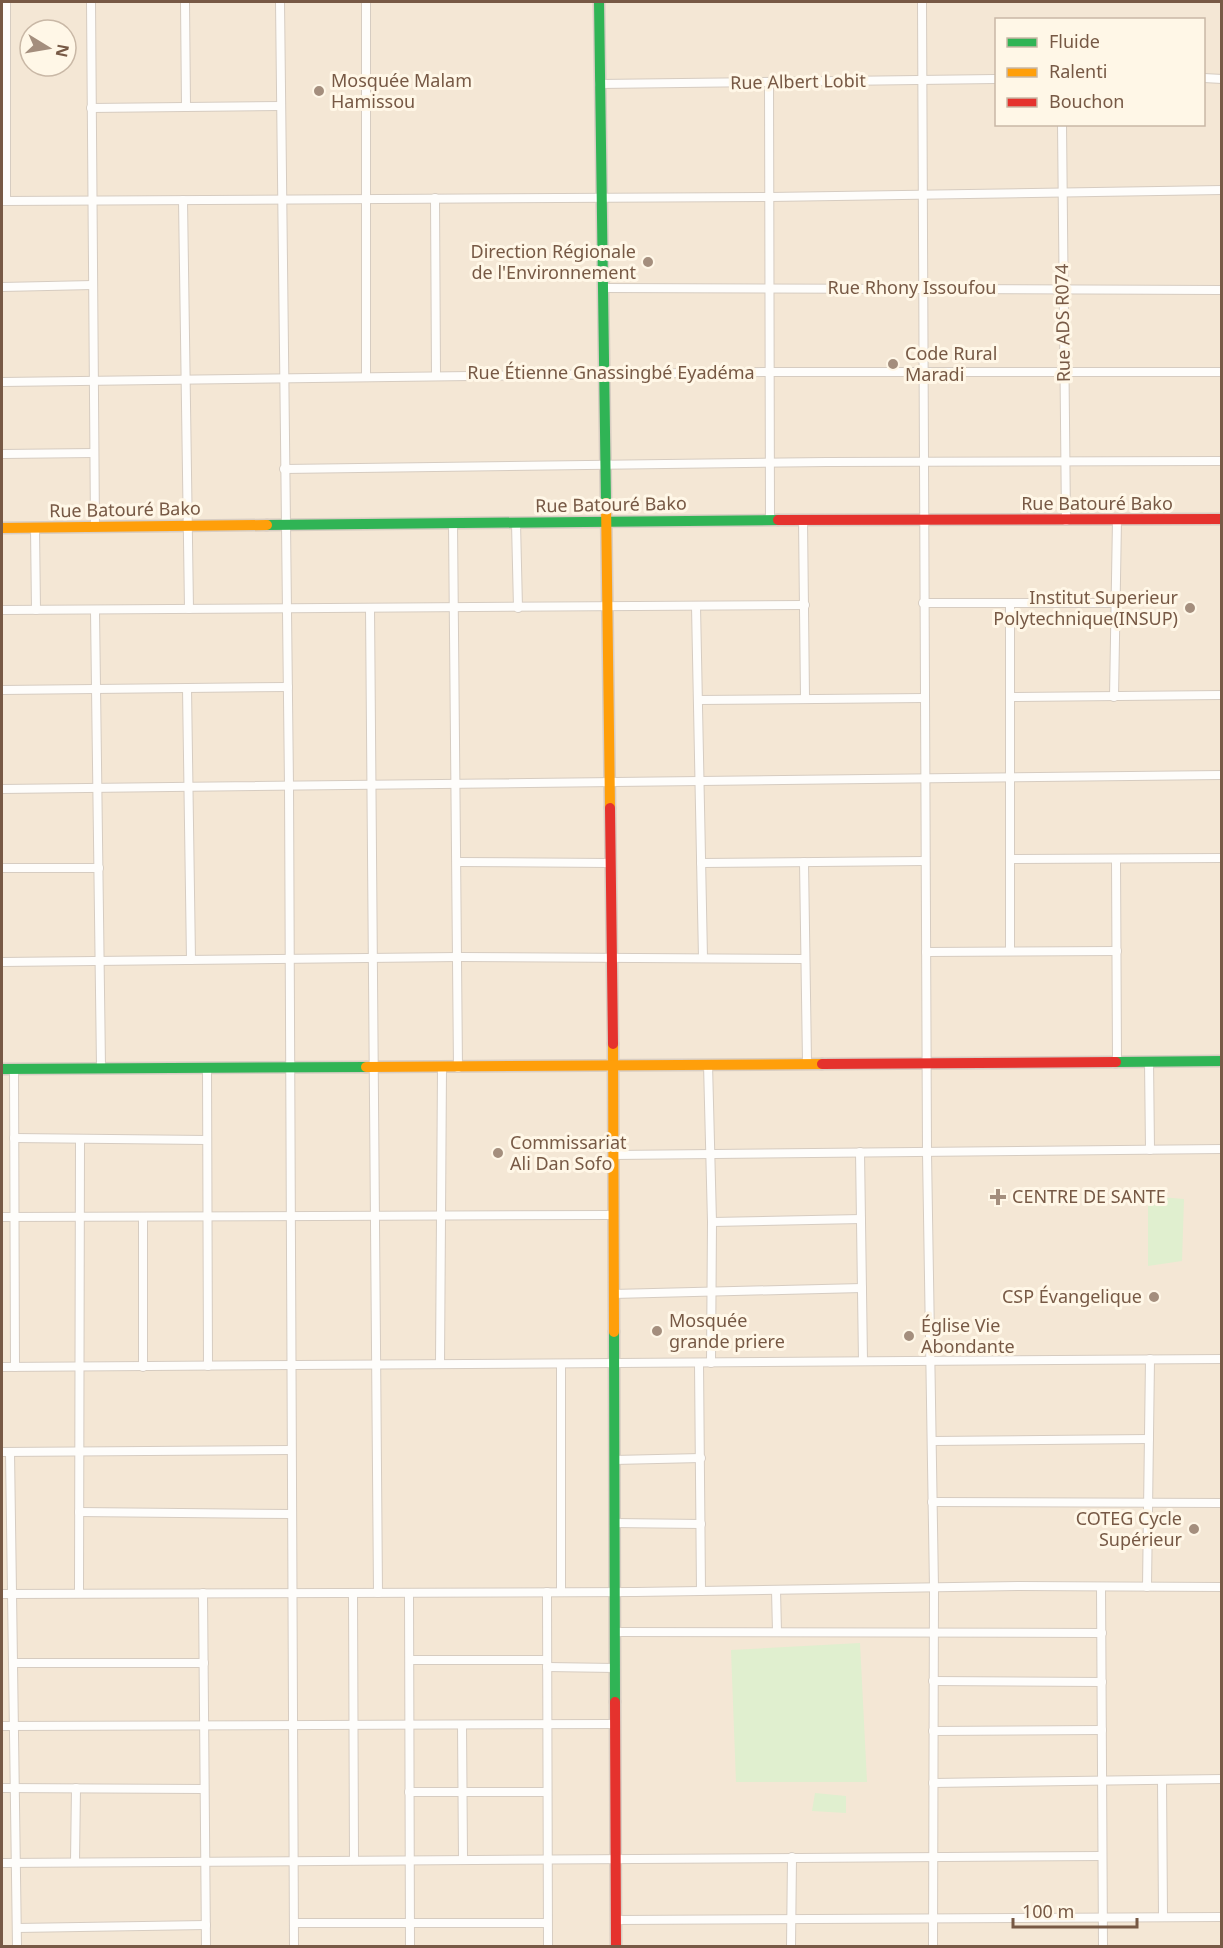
<svg xmlns="http://www.w3.org/2000/svg" width="1223" height="1948" font-family="'Noto Sans',sans-serif">
<style>
.residential{fill:#f4e7d5;fill-rule:evenodd}
.green{fill:#e0efcf}
.lines{fill:none;stroke-linecap:round;stroke-linejoin:round}
.street-casing{stroke:#d6ccc1;stroke-width:10}
.fast-casing{stroke:#d8cdc3;stroke-width:13}
.slow-casing{stroke:#d8cdc3;stroke-width:13}
.jam-casing{stroke:#d8cdc3;stroke-width:13}
.street{stroke:#fefdfb;stroke-width:8}
.fast{stroke:#30b455;stroke-width:10}
.slow{stroke:#ff9f0a;stroke-width:10}
.jam{stroke:#e5322d;stroke-width:10}
.poi-dot{fill:#a48e7d;stroke:#fff7e7;stroke-width:2}
.labels{text-anchor:middle;stroke-width:6;stroke-linejoin:round;paint-order:stroke}
.poi-label{font-size:18px;fill:#775945;stroke:#fff7e7;text-anchor:start}
.street-label{font-size:18px;fill:#775945;stroke:#fff7e7}
</style>
<rect width="100%" height="100%" fill="#f7f1e6"/>
<path class="residential" d="M2 2H1221V1946H2ZM996 20H1204V124H996ZM30 30H66V66H30Z"/>
<g class="green">
<path d="M1148 1196 1184 1199 1182 1261 1148 1266Z"/>
<path d="M860 1643 867 1782H736L731 1650Z"/>
<path d="M815 1793 846 1796V1813L812 1811Z"/>
</g>
<g class="lines">
<g class="street-casing">
<g id="street">
<path d="M6 2V201"/>
<path d="M91 2 95 527"/>
<path d="M185 2 186 106"/>
<path d="M280 2 289 786 294 1946"/>
<path d="M366 2V376"/>
<path d="M922 2 927 1153 934 1588 933 1946"/>
<path d="M1204 78 1222 79"/>
<path d="M769 82 770 520"/>
<path d="M599 84 996 79"/>
<path d="M91 108 281 106"/>
<path d="M1062 124 1066 521"/>
<path d="M435 198 436 374"/>
<path d="M183 200 189 609"/>
<path d="M2 201 770 197 1222 190"/>
<path d="M2 287 93 285"/>
<path d="M602 288 1222 290"/>
<path d="M2 382 770 372H1222"/>
<path d="M2 454 94 453"/>
<path d="M284 469 827 462 1222 461"/>
<path d="M803 520 805 698"/>
<path d="M516 523 518 608"/>
<path d="M453 524 458 1068"/>
<path d="M35 528 36 610"/>
<path d="M923 603H1115"/>
<path d="M1010 603V951"/>
<path d="M696 606 703 958"/>
<path d="M370 608 378 1593"/>
<path d="M2 610 805 605"/>
<path d="M95 611 101 1067"/>
<path d="M187 688 191 960"/>
<path d="M2 690 288 687"/>
<path d="M1011 697 1222 695"/>
<path d="M1114 697 1117 520"/>
<path d="M698 700 925 698"/>
<path d="M2 789 1222 775"/>
<path d="M1011 859 1222 858"/>
<path d="M1116 859 1117 1061"/>
<path d="M457 862 609 863"/>
<path d="M804 862 807 1062"/>
<path d="M701 863 925 861"/>
<path d="M2 868H99"/>
<path d="M926 952 1117 951"/>
<path d="M2 962 458 957 804 959"/>
<path d="M1149 1061 1150 1150"/>
<path d="M708 1064 712 1222 711 1363"/>
<path d="M207 1067 208 1366"/>
<path d="M14 1069 15 1367"/>
<path d="M14 1138 207 1140"/>
<path d="M860 1152 863 1361"/>
<path d="M613 1155 1222 1149"/>
<path d="M2 1217 613 1215"/>
<path d="M143 1217V1367"/>
<path d="M712 1222 861 1219"/>
<path d="M613 1294 862 1288"/>
<path d="M699 1363 701 1591"/>
<path d="M440 1364 442 1068"/>
<path d="M561 1364V1592"/>
<path d="M2 1367C408 1364 815 1359 1222 1359"/>
<path d="M933 1441 1149 1439"/>
<path d="M2 1452 291 1450"/>
<path d="M10 1452 17 1946"/>
<path d="M614 1460 701 1458"/>
<path d="M932 1502 1222 1503"/>
<path d="M79 1512 291 1514"/>
<path d="M614 1523 701 1524"/>
<path d="M1101 1587 1103 1946"/>
<path d="M1147 1587 1150 1359"/>
<path d="M776 1590 777 1632"/>
<path d="M547 1592 548 1946"/>
<path d="M79 1593 80 1139"/>
<path d="M203 1593 206 1946"/>
<path d="M353 1593 354 1860"/>
<path d="M2 1594 636 1592 1018 1586 1222 1587"/>
<path d="M409 1594 410 1946"/>
<path d="M615 1632 1102 1633"/>
<path d="M410 1660H547"/>
<path d="M13 1663H204"/>
<path d="M547 1667 615 1668"/>
<path d="M933 1681 1102 1682"/>
<path d="M462 1725 463 1858"/>
<path d="M2 1726 615 1724"/>
<path d="M933 1731 1102 1730"/>
<path d="M1162 1780 1163 1917"/>
<path d="M933 1783 1222 1779"/>
<path d="M2 1788 204 1789"/>
<path d="M409 1792H547"/>
<path d="M75 1862 76 1788"/>
<path d="M2 1863 1102 1856"/>
<path d="M616 1920 1222 1917"/>
<path d="M294 1923H547"/>
<path d="M17 1928 206 1925"/>
<path d="M791 1946 792 1857"/>
</g>
</g>
<g class="fast-casing">
<g id="fast">
<path d="M599 2 606 503"/>
<path d="M267 525 778 520"/>
<path d="M1116 1062 1222 1061"/>
<path d="M2 1069 366 1067"/>
<path d="M614 1332 615 1702"/>
</g>
</g>
<g class="slow-casing">
<g id="slow">
<path d="M606 503 610 808"/>
<path d="M2 528 267 525"/>
<path d="M613 1044 614 1332"/>
<path d="M366 1067 822 1064"/>
</g>
</g>
<g class="jam-casing">
<g id="jam">
<path d="M778 520 1222 519"/>
<path d="M610 808 613 1044"/>
<path d="M822 1064 1116 1062"/>
<path d="M615 1702 616 1946"/>
</g>
</g>
<use href="#street" class="street"/>
<use href="#fast" class="fast"/>
<use href="#slow" class="slow"/>
<use href="#jam" class="jam"/>
</g>
<g class="poi-dot">
<circle cx="319" cy="91" r="6"/>
<circle cx="648" cy="262" r="6"/>
<circle cx="893" cy="364" r="6"/>
<circle cx="1190" cy="608" r="6"/>
<circle cx="498" cy="1153" r="6"/>
<path d="M995 1188h6v6h6v6h-6v6h-6v-6h-6v-6h6z"/>
<circle cx="1154" cy="1297" r="6"/>
<circle cx="657" cy="1331" r="6"/>
<circle cx="909" cy="1336" r="6"/>
<circle cx="1194" cy="1529" r="6"/>
</g>
<g class="labels">
<g class="poi-label">
<text x="331" y="87">Mosquée Malam<tspan x="331" dy="21">Hamissou</tspan></text>
<text x="636" y="258" text-anchor="end">Direction Régionale<tspan x="636" dy="21">de l'Environnement</tspan></text>
<text x="905" y="360">Code Rural<tspan x="905" dy="21">Maradi</tspan></text>
<text x="1178" y="604" text-anchor="end">Institut Superieur<tspan x="1178" dy="21">Polytechnique(INSUP)</tspan></text>
<text x="510" y="1149">Commissariat<tspan x="510" dy="21">Ali Dan Sofo</tspan></text>
<text x="1012" y="1203">CENTRE DE SANTE</text>
<text x="1142" y="1303" text-anchor="end">CSP Évangelique</text>
<text x="669" y="1327">Mosquée<tspan x="669" dy="21">grande priere</tspan></text>
<text x="921" y="1332">Église Vie<tspan x="921" dy="21">Abondante</tspan></text>
<text x="1182" y="1525" text-anchor="end">COTEG Cycle<tspan x="1182" dy="21">Supérieur</tspan></text>
</g>
<g class="street-label">
<text transform="translate(798 82) rotate(-1)" y="6">Rue Albert Lobit</text>
<text x="912" y="294">Rue Rhony Issoufou</text>
<text transform="translate(1063 323) rotate(-91)" y="6">Rue ADS R074</text>
<text x="611" y="379">Rue Étienne Gnassingbé Eyadéma</text>
<text x="1097" y="510">Rue Batouré Bako</text>
<text transform="translate(611 505) rotate(-1)" y="6">Rue Batouré Bako</text>
<text transform="translate(125 510) rotate(-1)" y="6">Rue Batouré Bako</text>
</g>
</g>
<rect width="1223" height="1948" fill="none" stroke="#775945" stroke-width="6"/>
<rect x="995" y="18" width="210" height="108" fill="#fff7e7" stroke="#c9b8a6" stroke-width="1.5"/>
<rect x="1007" y="38" width="30" height="9" fill="#30b455" stroke="#c9b8a6" stroke-width="1.5"/>
<text x="1049" y="48" font-size="18" fill="#775945">Fluide</text>
<rect x="1007" y="68" width="30" height="9" fill="#ff9f0a" stroke="#c9b8a6" stroke-width="1.5"/>
<text x="1049" y="78" font-size="18" fill="#775945">Ralenti</text>
<rect x="1007" y="98" width="30" height="9" fill="#e5322d" stroke="#c9b8a6" stroke-width="1.5"/>
<text x="1049" y="108" font-size="18" fill="#775945">Bouchon</text>
<g transform="translate(48 48) rotate(101)"><circle r="28" fill="#fff7e7" stroke="#c9b8a6" stroke-width="1.5"/>
<path d="M0-4.5L10 22L0 15L-10 22Z" fill="#a48e7d"/>
<text y="-9" font-size="16" font-weight="bold" text-anchor="middle" fill="#775945">N</text>
</g>
<path d="M1013 1918v9h124v-9" fill="none" stroke="#775945" stroke-width="3"/>
<text x="1022" y="1918" font-size="18" fill="#775945" stroke="#fff7e7" stroke-width="4.5" paint-order="stroke">100 m</text>
</svg>
